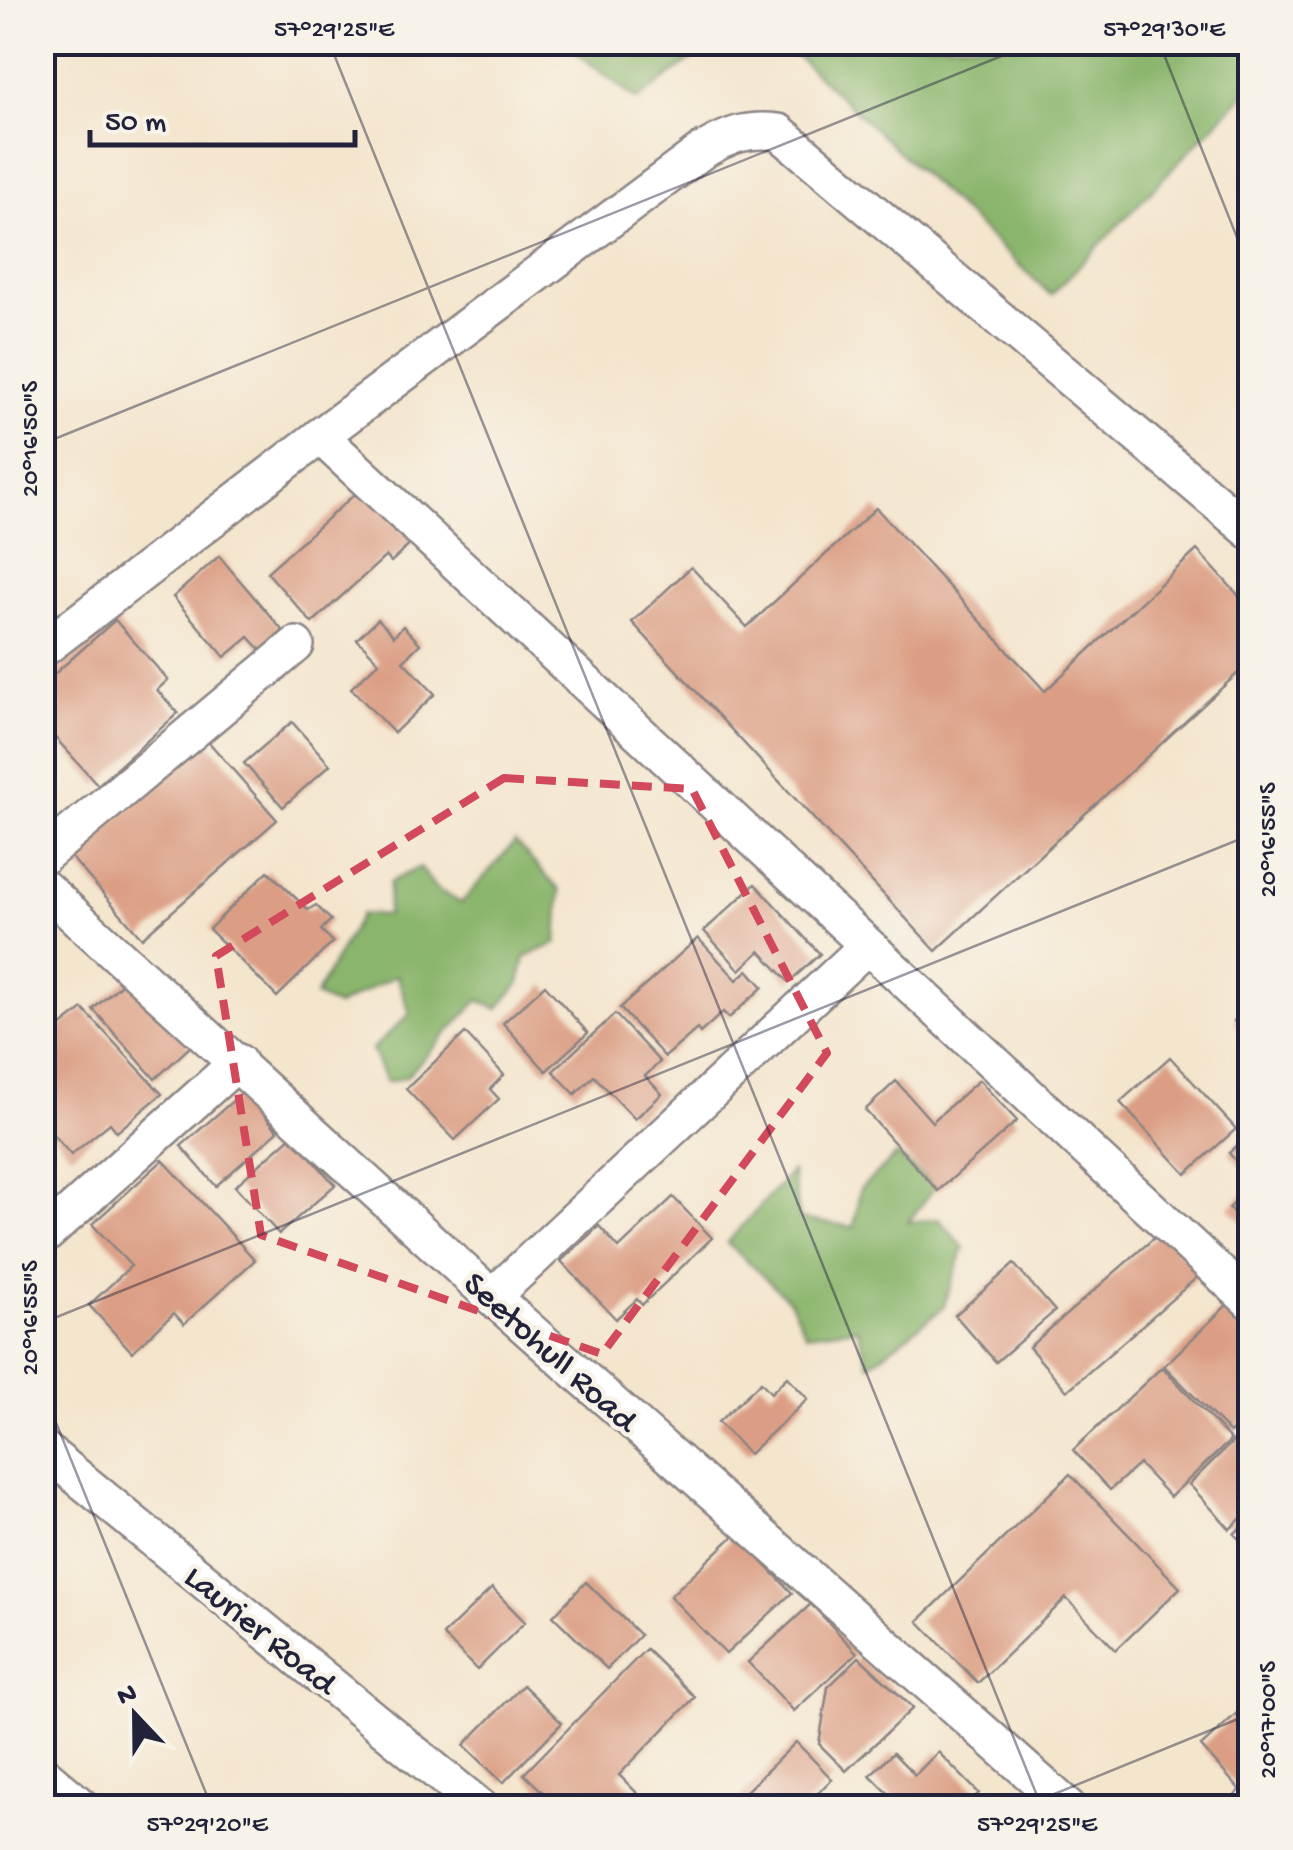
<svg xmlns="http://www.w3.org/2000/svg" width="1293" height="1850" font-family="'Gochi Hand',sans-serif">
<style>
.forest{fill:#8ab56c;stroke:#566c54;stroke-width:2.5}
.building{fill:#db9e84}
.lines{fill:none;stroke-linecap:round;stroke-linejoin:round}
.minor-casing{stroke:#8b8484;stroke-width:40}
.minor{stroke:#fff;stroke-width:35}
.marked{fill:none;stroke:#d1495b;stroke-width:8;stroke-dasharray:20 12;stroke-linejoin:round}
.ticks{fill:none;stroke:#22223b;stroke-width:2.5;stroke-opacity:0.45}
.labels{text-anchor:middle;stroke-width:9;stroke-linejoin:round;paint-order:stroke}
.street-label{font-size:35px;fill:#22223b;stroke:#f7f3e8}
.neatline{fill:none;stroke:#22223b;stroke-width:4}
.ticks-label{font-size:25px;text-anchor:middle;fill:#22223b}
</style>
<rect width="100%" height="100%" fill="#f7f3e8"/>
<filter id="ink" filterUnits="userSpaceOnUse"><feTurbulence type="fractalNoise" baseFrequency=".01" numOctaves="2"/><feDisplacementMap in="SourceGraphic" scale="20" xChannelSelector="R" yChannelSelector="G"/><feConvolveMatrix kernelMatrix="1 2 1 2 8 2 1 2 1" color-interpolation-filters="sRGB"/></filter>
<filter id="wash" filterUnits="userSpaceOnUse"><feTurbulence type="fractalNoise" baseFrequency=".0048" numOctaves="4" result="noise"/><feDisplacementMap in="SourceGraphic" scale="40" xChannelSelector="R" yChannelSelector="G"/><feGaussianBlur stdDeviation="2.25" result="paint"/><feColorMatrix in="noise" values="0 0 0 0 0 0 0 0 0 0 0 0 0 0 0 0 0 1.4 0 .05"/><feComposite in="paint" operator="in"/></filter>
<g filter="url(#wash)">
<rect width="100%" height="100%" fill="#f4e5cd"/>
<g class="forest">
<path d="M564 43H714L637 100Z"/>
<path d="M783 43H1250V88L1051 295Z"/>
<path d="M515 842 560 891 557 943 525 957 519 984 498 1009 479 1000 406 1077 386 1082 372 1049 410 1014 397 975 337 1006 315 996 361 914 387 915 390 882 420 867 435 888 461 903Z"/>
<path d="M897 1155 935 1187 908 1222 939 1219 964 1248 943 1308 869 1365 857 1328 806 1334 789 1300 727 1243 792 1171 799 1219 854 1227 860 1189Z"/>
</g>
<g id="blocks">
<g class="building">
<path d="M364 486 414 541 391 562 386 556 312 623 267 572Z"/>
<path d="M876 508 1045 691 1197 550 1250 608V662L936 951 632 622 691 567 747 627Z"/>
<path d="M219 556 283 631 261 650 249 637 225 657 173 597Z"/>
<path d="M378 619 394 636 403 626 420 644 403 661 435 694 394 733 351 688 379 662 357 639Z"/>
<path d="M115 620 168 680 157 690 178 713 98 785 42 723V685Z"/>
<path d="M292 722 330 765 283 807 244 763Z"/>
<path d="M206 739 277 820 142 938 71 857Z"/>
<path d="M268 871 308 910 316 905 331 920 321 930 333 942 277 997 209 929Z"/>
<path d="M755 884 820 954 789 982 760 951 740 970 704 931Z"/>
<path d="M698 938 737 980 748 970 763 987 729 1018 723 1012 700 1033 697 1029 665 1057 620 1008Z"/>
<path d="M128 978 190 1047 155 1079 93 1009Z"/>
<path d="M545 985 588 1033 546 1071 503 1023Z"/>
<path d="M1250 1007V1041L1234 1021Z"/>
<path d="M83 1009 162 1094 117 1132 110 1123 71 1155 42 1122V1041Z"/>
<path d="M615 1014 660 1062 645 1076 662 1094 635 1119 594 1076 575 1094 553 1071Z"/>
<path d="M465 1033 504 1075 490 1089 499 1099 455 1140 406 1089Z"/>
<path d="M1170 1057 1236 1129 1186 1174 1120 1102Z"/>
<path d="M979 1080 1017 1121 938 1191 865 1110 896 1081 932 1122Z"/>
<path d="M244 1091 278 1131 216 1186 181 1146Z"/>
<path d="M1250 1133V1177L1229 1153Z"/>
<path d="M292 1136 335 1185 279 1234 235 1186Z"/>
<path d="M163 1160 255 1260 184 1324 174 1313 132 1352 89 1305 131 1266 92 1224Z"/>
<path d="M1250 1188V1231L1229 1208Z"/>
<path d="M673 1197 712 1238 642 1305 637 1299 616 1319 561 1261 599 1226 619 1248Z"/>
<path d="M1162 1231 1201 1274 1067 1391 1029 1347Z"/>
<path d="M1014 1264 1055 1311 996 1362 955 1315Z"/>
<path d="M1230 1302 1250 1323V1413L1230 1433 1164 1366Z"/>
<path d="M1162 1367 1231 1440 1170 1497 1139 1464 1110 1490 1073 1450Z"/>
<path d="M787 1377 808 1399 749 1454 718 1422 761 1382 771 1393Z"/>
<path d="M1250 1425V1510L1230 1529 1189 1484Z"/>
<path d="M1070 1474 1180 1588 1116 1650 1066 1598 978 1683 918 1621Z"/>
<path d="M1250 1519V1550L1234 1534Z"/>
<path d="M736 1534 792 1593 726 1654 670 1596Z"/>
<path d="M586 1582 640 1635 607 1669 553 1616Z"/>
<path d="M492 1588 525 1622 477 1670 443 1635Z"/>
<path d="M811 1604 857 1653 794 1711 748 1662Z"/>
<path d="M646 1649 695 1697 619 1775 652 1808H559L524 1774Z"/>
<path d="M859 1657 913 1708 846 1771 819 1744 828 1687Z"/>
<path d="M523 1685 562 1723 503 1783 464 1745Z"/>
<path d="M1250 1701V1781L1240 1790 1201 1746Z"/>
<path d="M796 1742 832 1779 803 1808H729Z"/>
<path d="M938 1752 979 1793 964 1808H903L870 1775 893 1753 915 1775Z"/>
</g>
</g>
</g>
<g filter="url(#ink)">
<use href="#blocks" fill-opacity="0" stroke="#8b8484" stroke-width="2.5"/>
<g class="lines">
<g class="minor-casing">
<g id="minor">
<path d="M320 436 1250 1301"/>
<path d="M42 650 320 436 702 151C729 135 747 128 779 132L1250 531"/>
<path d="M42 857 296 645"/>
<path d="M42 886 492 1297 1069 1808"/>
<path d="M42 1238 238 1062"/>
<path d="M492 1297 866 947"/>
<path d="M42 1448 481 1808"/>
<path d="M42 1773 83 1808"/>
<path d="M1250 1808V1807"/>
</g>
</g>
<use href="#minor" class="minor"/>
</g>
</g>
<path class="marked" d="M504 778 692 789 827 1053 602 1354 261 1235 216 956Z"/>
<path class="ticks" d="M329 42 1042 1808M1159 42 1250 270M42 444 1036 42M42 1323 1250 835M42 1388 212 1808M1020 1808 1250 1714"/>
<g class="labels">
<g class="street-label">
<text transform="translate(552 1350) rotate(42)" y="12">Seetohull Road</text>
<text transform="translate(262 1628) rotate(39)" y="12">Laurier Road</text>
</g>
</g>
<rect width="1293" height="1850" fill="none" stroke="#f7f3e8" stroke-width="110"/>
<g transform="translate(135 1715) rotate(338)" stroke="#f7f3e8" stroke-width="8" paint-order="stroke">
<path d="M0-8L18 38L0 25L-18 38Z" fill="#22223b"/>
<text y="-15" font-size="28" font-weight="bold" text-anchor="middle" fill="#22223b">N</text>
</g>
<path d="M90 130v15h265v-15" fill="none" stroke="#22223b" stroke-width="5"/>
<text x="105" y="130" font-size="30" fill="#22223b" stroke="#f7f3e8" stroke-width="8" paint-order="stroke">50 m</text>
<rect x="55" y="55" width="1183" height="1740" class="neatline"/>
<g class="ticks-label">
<text x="334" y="36">57°29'25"E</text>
<text x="1164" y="36">57°29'30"E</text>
<text transform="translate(28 439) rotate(-90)" y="9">20°16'50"S</text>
<text transform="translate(1266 840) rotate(-90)" y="9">20°16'55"S</text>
<text transform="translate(28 1318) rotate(-90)" y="9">20°16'55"S</text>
<text transform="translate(1266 1720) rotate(-90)" y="9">20°17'00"S</text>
<text x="207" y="1831">57°29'20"E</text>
<text x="1037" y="1831">57°29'25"E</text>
</g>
</svg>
